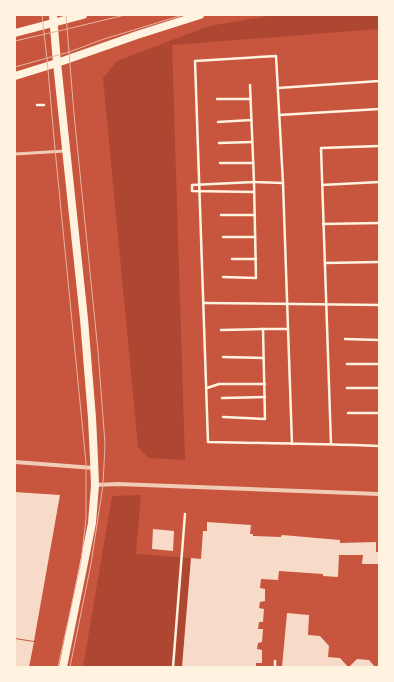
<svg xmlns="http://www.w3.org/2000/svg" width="394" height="682" font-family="'Public Sans',sans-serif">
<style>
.green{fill:#ae4732}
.building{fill:#f7dbc8}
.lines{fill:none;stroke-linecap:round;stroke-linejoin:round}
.path{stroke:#fff3e0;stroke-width:2.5}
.service{stroke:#f1ccb7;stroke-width:3}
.minor{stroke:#f1ccb7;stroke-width:4}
.secondary{stroke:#fff3e0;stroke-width:8}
.tram{stroke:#e9b49f;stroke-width:1}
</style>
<rect width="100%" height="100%" fill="#c8553d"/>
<g class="green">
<path d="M275 15H379V29L172 45 185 460 148 458 138 447 103 78 117 61 209 26Z"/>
<path d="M141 495 136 554 191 558 182 667H83L112 496Z"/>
</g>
<g class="building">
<path d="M15 492 60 495 34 641 15 638Z"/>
<path d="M207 522 251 525 250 534H253V536L281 537 282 535 340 540V543L376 542V552H379V564H362L363 555H339L338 577 323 576V574L279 571 278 580 261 579 260 588 265 589V601L260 602 259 608 264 609 263 622H259L258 629H263L262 642 258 643 257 649 262 650V663H256V667H182L191 558 201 559 203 531H207Z"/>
<path d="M153 529 174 531 173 551 152 549Z"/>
<path d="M287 613 309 615 308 635 320 636 329 646 328 657 340 658 348 667H282Z"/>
<path d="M15 639 34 642 29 667H15Z"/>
<path d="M357 659 369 660 375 667H349Z"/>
</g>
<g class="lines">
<g class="path">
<path d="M250 85 254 182 283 183"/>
<path d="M278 88 379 81"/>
<path d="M217 99H250"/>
<path d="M37 105H44"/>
<path d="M279 115 379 109"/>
<path d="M218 122 251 120"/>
<path d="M219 143 252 142"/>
<path d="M220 163H253"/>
<path d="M322 185 379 182"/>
<path d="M221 215H255"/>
<path d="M323 224 379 223"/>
<path d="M223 237H255"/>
<path d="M232 259H256"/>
<path d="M325 263 379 262"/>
<path d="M223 277 256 278 254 182 192 185V191L254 192"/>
<path d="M204 303 379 305"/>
<path d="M221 330 263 329"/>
<path d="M345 339 379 340"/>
<path d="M223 357 263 358"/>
<path d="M347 364H379"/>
<path d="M207 388 219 384H265"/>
<path d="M347 388H379"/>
<path d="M222 398 265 397"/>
<path d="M348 413H379"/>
<path d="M223 417 265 419 263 329H287"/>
<path d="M292 444 283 183 276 56 195 61 208 442C265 443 322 444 379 446"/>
<path d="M331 444 321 148 379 146"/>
<path d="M173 667 185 514"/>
<path d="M275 667V661"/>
</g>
<path class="service" d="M15 154 65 151"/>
<g class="minor">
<path d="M15 462 94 468"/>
<path d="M95 485 118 484 379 494"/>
</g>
<g class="secondary">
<path d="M53 15 57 63 84 319 92 418 94 459 95 485 92 523 63 667"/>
<path d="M15 33 83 15"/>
<path d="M15 76 57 63 137 35 200 15"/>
</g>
<g class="tram">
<path d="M42 15 47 59 55 149 86 463V519L81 562 58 667"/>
<path d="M66 15 74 114 98 351 105 444 103 485 91 564 70 667"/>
<path d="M15 41 67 29 125 15"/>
<path d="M15 67 69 52 104 39 183 15"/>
</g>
</g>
<rect width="394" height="682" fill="none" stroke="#fff3e0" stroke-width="32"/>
</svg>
